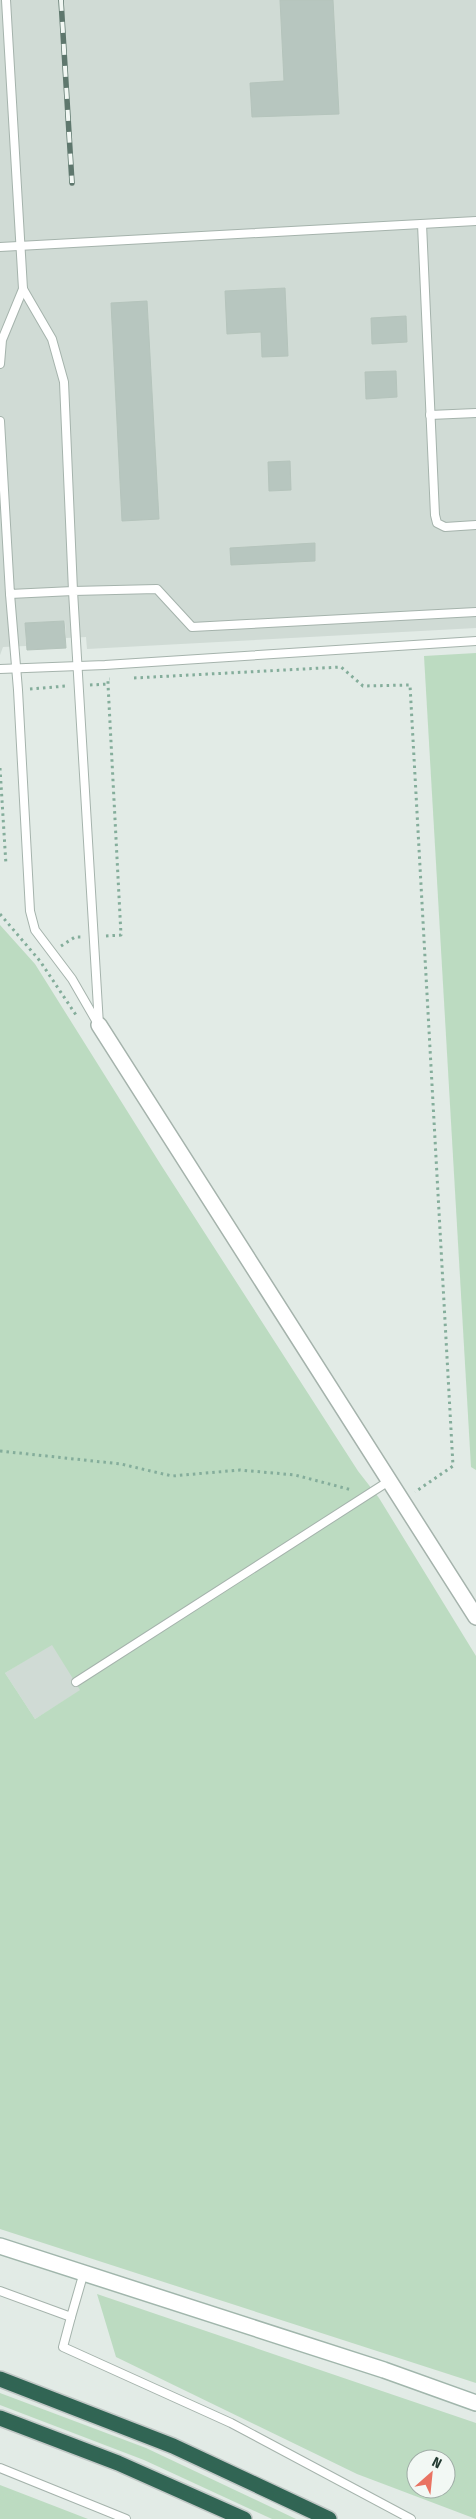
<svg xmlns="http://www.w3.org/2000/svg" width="476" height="2519" font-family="'Fira Sans Condensed',sans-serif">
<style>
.built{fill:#d0dbd5}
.green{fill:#bcdbc1;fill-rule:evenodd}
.building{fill:#b7c6bf;stroke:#b5c4bc}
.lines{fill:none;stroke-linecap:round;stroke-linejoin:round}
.lane-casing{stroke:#a5b3ac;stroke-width:10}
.street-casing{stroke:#a5b3ac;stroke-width:18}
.secondary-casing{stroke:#a1b6ac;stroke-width:18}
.highway-casing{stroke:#c1c8c6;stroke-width:18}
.path{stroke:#84ad9b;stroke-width:3;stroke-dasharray:2.5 4;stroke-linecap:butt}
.lane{stroke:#fff;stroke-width:8}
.street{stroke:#fff;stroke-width:15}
.secondary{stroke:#fff;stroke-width:15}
.highway{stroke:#316554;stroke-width:15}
.rail-casing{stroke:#5e776d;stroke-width:5.5}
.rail{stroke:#f2f8f4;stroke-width:4;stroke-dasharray:11;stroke-linecap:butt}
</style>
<rect width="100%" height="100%" fill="#e2ebe6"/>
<g class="built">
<path d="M0 0H476V628L87 649 86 637 66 638 65 621 25 623 26 646 3 647 0 655Z"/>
<path d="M52 1644 81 1690 35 1719 5 1673Z"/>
</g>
<g class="green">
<path d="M476 653V1470L471 1467 424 656Z"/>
<path d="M0 925 35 964 161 1165 358 1471 379 1498 476 1656V2383L0 2229ZM52 1645 80 1690 35 1719 5 1673Z"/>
<path d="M97 2294 476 2423V2519L357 2474 116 2357ZM416 2459H446V2489H416Z"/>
<path d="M0 2393 146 2448 296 2519H272L144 2460 0 2405Z"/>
<path d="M0 2485 88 2519H0Z"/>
</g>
<g class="building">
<path d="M280 0H333L339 114 252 117 250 83 284 81Z"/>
<path d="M285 288 288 356 262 357 261 332 227 334 225 291Z"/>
<path d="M147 301 159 519 122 521 111 303Z"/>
<path d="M406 316 407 342 372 344 371 318Z"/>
<path d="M396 371 397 397 366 399 365 372Z"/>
<path d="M290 461 291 490 269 491 268 462Z"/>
<path d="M315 543V561L231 565 230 548Z"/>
<path d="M64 621 66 648 27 650 25 623Z"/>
</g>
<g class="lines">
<g class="lane-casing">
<g id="lane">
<path d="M422 224 435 515 437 523 445 527 476 525"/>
<path d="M0 247 476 221"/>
<path d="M0 364 2 340 23 289"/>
<path d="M430 415 476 413"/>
<path d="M0 421 10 594 73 591 64 382 52 339 23 289 6 0"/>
<path d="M10 594 18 690 30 911 35 930 72 979 98 1024"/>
<path d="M0 669 105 665 476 641"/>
<path d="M99 1025 73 591 157 589 192 627 476 612"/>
<path d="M76 1682 389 1481"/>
<path d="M0 2291 71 2317 84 2272"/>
<path d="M71 2317 63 2347 231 2423 411 2519"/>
<path d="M0 2468 126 2519"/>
</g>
</g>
<g class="street-casing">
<path id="street" d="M99 1025 476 1617"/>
</g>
<g class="secondary-casing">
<path id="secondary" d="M0 2246 384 2370 476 2403"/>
</g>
<g class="highway-casing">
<g id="highway">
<path d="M0 2379 173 2446 329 2519"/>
<path d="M0 2418 118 2463 244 2519"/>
</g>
</g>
<g class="path">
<path d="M134 678 341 667 363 686 410 685 453 1466 415 1492"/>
<path d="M90 685 108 684"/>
<path d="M30 689 66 686"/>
<path d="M0 768 6 865"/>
<path d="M0 914 40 961 76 1015"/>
<path d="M106 936 121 935 108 684V679H110"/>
<path d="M61 946 75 937H82"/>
<path d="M0 1451 121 1464 172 1476 240 1470 295 1475 352 1490"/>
</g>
<use href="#lane" class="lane"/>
<use href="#street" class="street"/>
<use href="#secondary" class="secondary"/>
<use href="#highway" class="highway"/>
<g class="rail-casing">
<path id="rail" d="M61 0 72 183"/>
</g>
<use href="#rail" class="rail"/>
</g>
<g transform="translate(431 2474) rotate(27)"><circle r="24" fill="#f2f8f4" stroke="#9faca6"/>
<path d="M0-4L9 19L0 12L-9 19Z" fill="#e97362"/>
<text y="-8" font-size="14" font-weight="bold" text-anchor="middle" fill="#233b32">N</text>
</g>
</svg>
